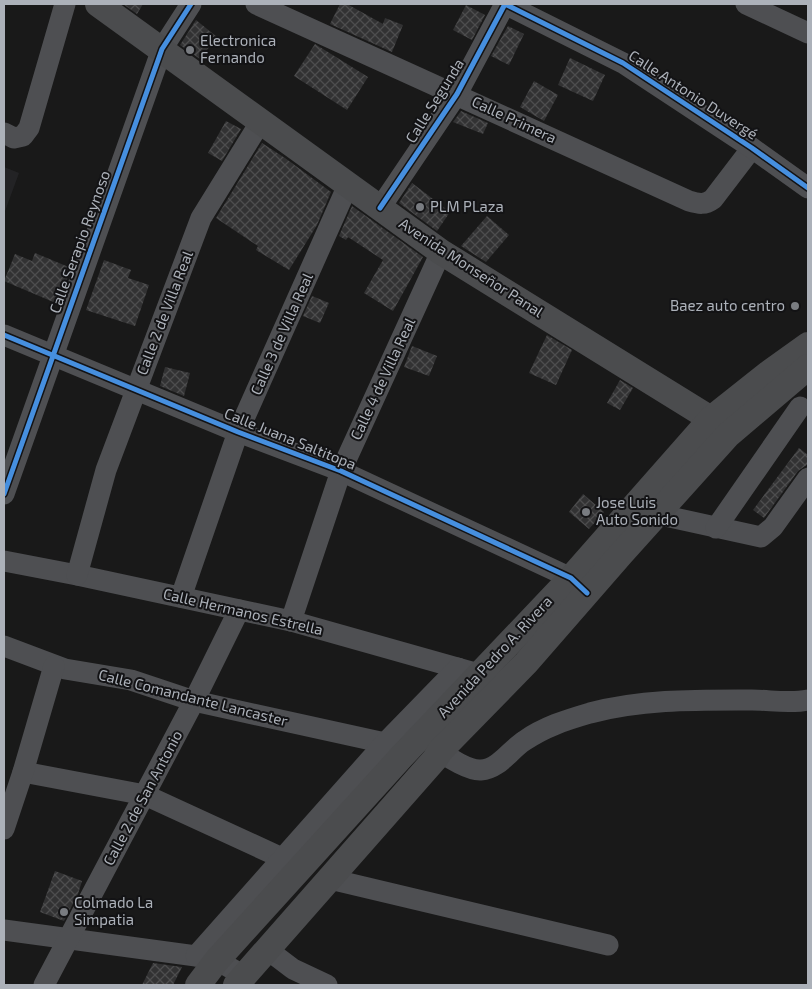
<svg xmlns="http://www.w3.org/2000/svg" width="812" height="989" font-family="'Exo 2',sans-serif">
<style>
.built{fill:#232325}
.building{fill:url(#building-cross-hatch)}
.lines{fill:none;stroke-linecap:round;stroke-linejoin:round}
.minor{stroke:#4e4f52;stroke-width:21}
.major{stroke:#4b4c4e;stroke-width:26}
.cycleway-casing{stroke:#131315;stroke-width:8}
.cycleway{stroke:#468fdf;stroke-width:5}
.poi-dot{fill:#797c81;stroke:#131315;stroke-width:2}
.labels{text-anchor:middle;stroke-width:4;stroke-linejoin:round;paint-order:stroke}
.poi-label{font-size:15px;fill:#acb1b9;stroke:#131315;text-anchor:start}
.street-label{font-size:15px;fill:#acb1b9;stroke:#131315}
</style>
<defs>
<pattern id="building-cross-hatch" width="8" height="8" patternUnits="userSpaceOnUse" patternTransform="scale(1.25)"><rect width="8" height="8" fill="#323233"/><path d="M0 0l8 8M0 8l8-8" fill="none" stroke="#4d4d4e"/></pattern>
</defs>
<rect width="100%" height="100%" fill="#191919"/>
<path class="built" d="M4 167 19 173 4 214Z"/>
<g class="building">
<path d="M123 4H143L137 14Z"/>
<path d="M340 4H347L383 24 385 18 403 25 392 52 330 24Z"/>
<path d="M466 5 485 15 472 40 453 30Z"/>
<path d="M196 20 217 37 200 59 180 45Z"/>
<path d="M508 26 524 34 509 65 491 56Z"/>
<path d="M315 44 368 77 347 110 294 76Z"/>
<path d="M570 58 605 75 593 101 558 85Z"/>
<path d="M534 81 558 95 544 121 520 107Z"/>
<path d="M461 111 488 123 483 134 453 122Z"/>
<path d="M226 121 241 129 222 161 208 153Z"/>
<path d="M262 143 285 158 331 192 317 225 289 270 256 250 258 246 216 218Z"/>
<path d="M412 183 450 212 437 231 399 203Z"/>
<path d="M352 206 423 257 393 311 364 293 383 260 348 237 346 240 339 236Z"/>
<path d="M487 216 509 235 486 262 461 246Z"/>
<path d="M35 253 71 268 58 304 4 281 15 254 32 261Z"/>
<path d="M104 260 131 270 128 278 149 285 135 326 86 310Z"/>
<path d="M312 296 329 303 320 323 303 316Z"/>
<path d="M547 335 572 350 556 385 529 373Z"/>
<path d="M412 346 437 356 429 376 404 367Z"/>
<path d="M165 367 190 373 184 396 160 386Z"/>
<path d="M620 380 633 388 620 410 607 403Z"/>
<path d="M799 448 808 455V464L798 471 764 518 753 510Z"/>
<path d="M583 494 604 512 589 529 569 512Z"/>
<path d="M55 871 82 881 78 894 64 921 40 912Z"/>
<path d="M153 963 182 967 173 985H142Z"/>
</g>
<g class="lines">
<g class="minor">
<path d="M256 4 689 201C699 204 705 205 713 199L752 148"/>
<path d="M746 4 808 33"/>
<path d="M4 133 14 138 23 136 29 128 65 4"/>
<path d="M380 208 457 94 505 4 623 63 752 148 808 188"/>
<path d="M4 335 238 432 341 471 571 578 582 588"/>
<path d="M4 494 162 49 191 4"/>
<path d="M656 514 761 537 773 527 808 478"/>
<path d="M716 528 800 407"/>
<path d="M4 561 77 575 291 621 479 674"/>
<path d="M77 575 106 470 201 218 261 121"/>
<path d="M181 597 238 432 348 185"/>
<path d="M291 621 341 471 441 252"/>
<path d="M4 646 65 669 131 680 194 701 385 743"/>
<path d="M440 751C448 758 470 771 481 770 499 769 510 750 524 741 544 727 566 720 590 713 643 699 697 700 752 700 770 700 790 704 808 700"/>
<path d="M23 772 145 795 282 858"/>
<path d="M4 829 23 772 54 666"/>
<path d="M330 879 608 945"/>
<path d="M4 930 196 956 217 960 244 976"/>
<path d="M268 950 293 969 327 985"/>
<path d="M196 956 385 743 458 668"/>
<path d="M44 985 194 701 239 610"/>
</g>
<g class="major">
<path d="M98 4 441 252 711 419 724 431"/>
<path d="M198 985 217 960 402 756 571 578 711 419 769 373 808 345"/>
<path d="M236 985 435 759 440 751 526 663 621 554 728 435 808 367"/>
</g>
<g class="cycleway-casing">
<g id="cycleway">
<path d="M380 208 457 94 505 4 623 63 752 148 808 188"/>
<path d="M4 335 238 432 341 471 571 578 587 593"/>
<path d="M4 494 162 49 191 4"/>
</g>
</g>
<use href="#cycleway" class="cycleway"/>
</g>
<g class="poi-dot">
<circle cx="190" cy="50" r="5"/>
<circle cx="420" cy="207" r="5"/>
<circle cx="795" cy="306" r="5"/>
<circle cx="586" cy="512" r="5"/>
<circle cx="64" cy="912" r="5"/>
</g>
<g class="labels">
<g class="poi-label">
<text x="200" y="46">Electronica<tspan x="200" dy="17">Fernando</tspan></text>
<text x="430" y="212">PLM PLaza</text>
<text x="785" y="311" text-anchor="end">Baez auto centro</text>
<text x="596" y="508">Jose Luis<tspan x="596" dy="17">Auto Sonido</tspan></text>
<text x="74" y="908">Colmado La<tspan x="74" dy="17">Simpatia</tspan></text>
</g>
<g class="street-label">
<text transform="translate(693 95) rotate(33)" y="5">Calle Antonio Duvergé</text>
<text transform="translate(435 101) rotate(-58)" y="5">Calle Segunda</text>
<text transform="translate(514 120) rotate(25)" y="5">Calle Primera</text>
<text transform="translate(80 242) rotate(-70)" y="5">Calle Serapio Reynoso</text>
<text transform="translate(471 268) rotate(33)" y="5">Avenida Monseñor Panal</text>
<text transform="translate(165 313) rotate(-69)" y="5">Calle 2 de Villa Real</text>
<text transform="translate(282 334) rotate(-66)" y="5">Calle 3 de Villa Real</text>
<text transform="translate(383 379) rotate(-65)" y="5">Calle 4 de Villa Real</text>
<text transform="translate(290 439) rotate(22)" y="5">Calle Juana Saltitopa</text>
<text transform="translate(243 612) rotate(13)" y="5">Calle Hermanos Estrella</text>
<text transform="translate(495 657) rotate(-47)" y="5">Avenida Pedro A. Rivera</text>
<text transform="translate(193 698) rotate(14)" y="5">Calle Comandante Lancaster</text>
<text transform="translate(143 798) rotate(-62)" y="5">Calle 2 de San Antonio</text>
</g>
</g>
<rect width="812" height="989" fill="none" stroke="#acb1b9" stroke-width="10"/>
</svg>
